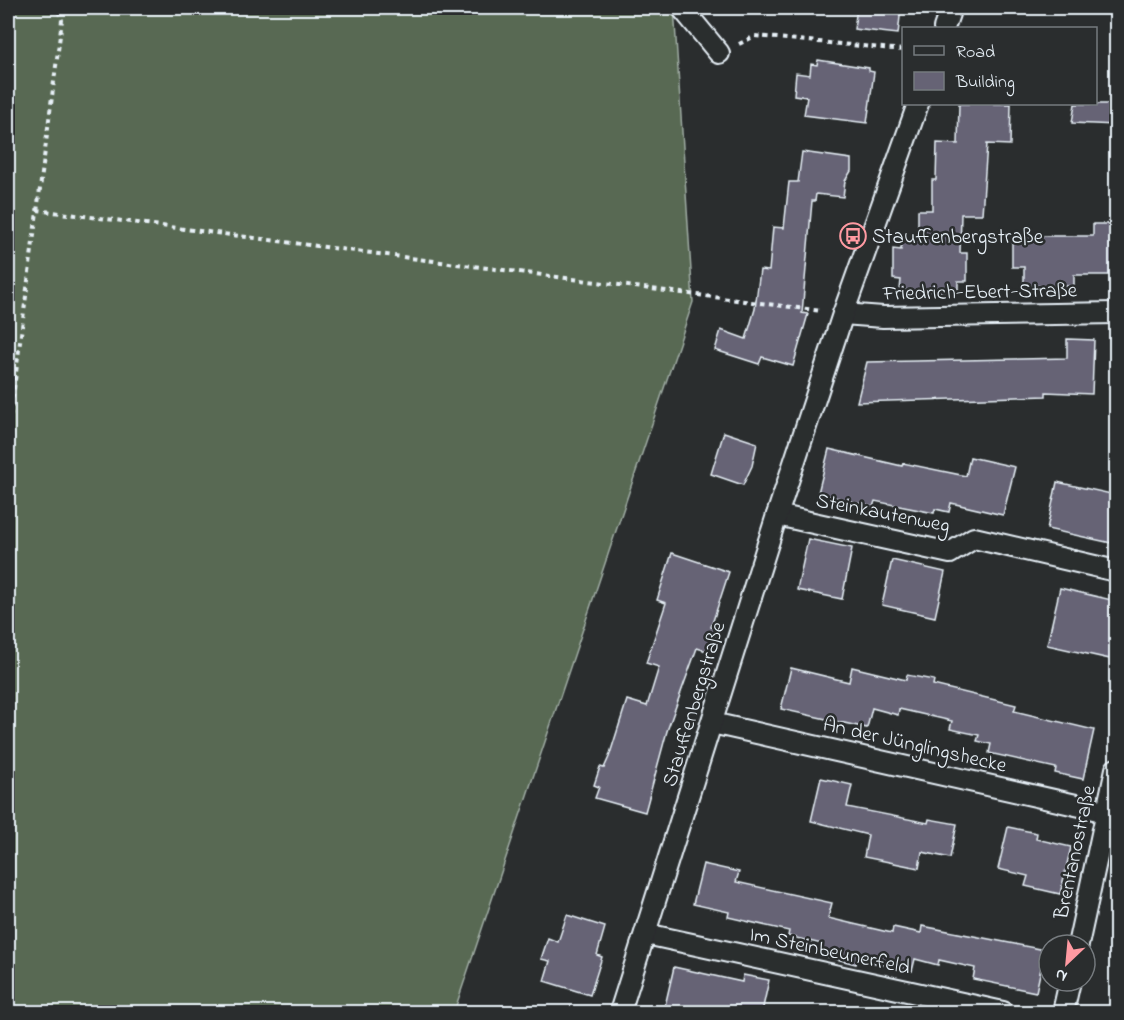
<svg xmlns="http://www.w3.org/2000/svg" width="1124" height="1020" font-family="'Indie Flower',sans-serif">
<style>
.grass{fill:#596952;stroke:#a0ada5;stroke-width:1.5}
.building{fill:#666375;stroke:#e8f1f8;stroke-width:1.5}
.lines{fill:none;stroke-linecap:round;stroke-linejoin:round}
.minor-casing{stroke:#e8f1f8;stroke-width:24}
.path{stroke:#e8f1f8;stroke-width:4;stroke-dasharray:4.5 4.5;stroke-linecap:butt}
.minor{stroke:#2a2d2e;stroke-width:20}
.labels{text-anchor:middle;stroke-width:5;stroke-linejoin:round;paint-order:stroke}
.poi-label{font-size:21px;fill:#e8f1f8;stroke:#2a2d2e;text-anchor:start}
.street-label{font-size:21px;fill:#e8f1f8;stroke:#2a2d2e}
</style>
<rect width="100%" height="100%" fill="#2a2d2e"/>
<filter id="ink" filterUnits="userSpaceOnUse"><feTurbulence type="fractalNoise" baseFrequency=".0167" numOctaves="2"/><feDisplacementMap in="SourceGraphic" scale="12" xChannelSelector="R" yChannelSelector="G"/><feConvolveMatrix kernelMatrix="1 2 1 2 8 2 1 2 1" color-interpolation-filters="sRGB"/></filter>
<g filter="url(#ink)">
<path class="grass" d="M8 8H674L693 302 454 1012H8Z"/>
<g class="building">
<path d="M857 8H901L898 34 854 29Z"/>
<path d="M818 60 869 68V71L874 72 867 123 804 115 807 97 794 95 796 73 810 75 811 64 817 65Z"/>
<path d="M959 104H1011L1010 145 987 144 982 214H961L960 253H967V281H958V290H943V292L900 290 901 280 893 279V249L901 250V241H918V210H932V180H936L937 143 958 144Z"/>
<path d="M1075 104H1116V125L1072 123Z"/>
<path d="M802 152 851 159V171L845 181 843 197 816 194 815 201H812L802 313 808 314 793 366 762 357 759 364 715 350 721 330 746 339 755 309 760 270 769 271 773 227 784 228 789 182H798Z"/>
<path d="M1093 224H1116V275H1074V286H1024V267H1012V236H1093Z"/>
<path d="M1067 339 1094 340 1092 394 1046 392V396L857 402 867 362 1067 358Z"/>
<path d="M724 432 757 443 752 466 743 485 711 474Z"/>
<path d="M829 449 902 466 903 463 966 476 970 457 1015 467 1003 515 951 503 949 512 935 509 934 513 875 501 873 507 818 493Z"/>
<path d="M1057 482 1116 495V544L1047 529Z"/>
<path d="M808 539 852 548 842 599 797 590Z"/>
<path d="M672 553 729 572 711 627 717 629 710 652 697 648 667 731 645 812 595 798 599 787 594 785 600 767 604 768 609 757 627 700 647 706 659 667 646 663 666 603 657 600Z"/>
<path d="M892 560 945 572 935 617 882 605Z"/>
<path d="M1060 588 1116 601V631L1110 659 1047 645Z"/>
<path d="M852 667 906 680 907 675 934 680 933 685 1016 705 1014 711 1094 730 1083 779 1055 773 1056 768 989 753 991 744 977 741 979 735 950 729 952 721 899 709 898 715 872 708 867 728 781 709 791 668 849 682Z"/>
<path d="M821 778 852 785 847 807 928 823 929 819 957 824 950 858 922 852 919 868 864 857 868 835 811 821Z"/>
<path d="M1008 827 1037 833 1036 839 1071 847 1060 894 1025 886 1028 876 998 869Z"/>
<path d="M703 864 739 872 736 882 832 903 828 918 892 933 893 927 921 933 922 926 1045 950 1036 992 973 979 975 968 939 960 938 965 915 959 912 971 857 959 856 964 820 955 822 944 788 936 789 931 728 917 729 912 693 904Z"/>
<path d="M567 915 605 927 597 955 602 957 590 995 544 981 550 961 541 959 548 938 558 942Z"/>
<path d="M674 967 742 982 743 975 769 980 762 1012H692L665 1006Z"/>
</g>
<g class="lines">
<g class="minor-casing">
<g id="minor">
<path d="M682 8 719 53"/>
<path d="M944 28 951 8"/>
<path d="M843 314 883 317 1116 313"/>
<path d="M777 515 950 553 974 538 1116 571"/>
<path d="M712 723 1107 812"/>
<path d="M646 934 1003 1012"/>
<path d="M1078 945 1116 769"/>
<path d="M620 1012 777 515 843 314 918 104"/>
<path d="M1063 1012 1070 981"/>
</g>
</g>
<g class="path">
<path d="M739 44 755 36 904 50"/>
<path d="M37 210 822 311"/>
<path d="M8 434 62 20 57 8"/>
<path d="M8 1011 16 1012"/>
</g>
<use href="#minor" class="minor"/>
</g>
</g>
<defs>
<g id="bus-ring" transform="scale(1.35)"><circle r="9.5" fill="#2a2d2e" stroke="#ff9aa2" stroke-width="1.5"/><path d="M-5-6H5V4H4V6H2V4H-2V6H-4V4H-5ZM-3.5-4V0h7V-4ZM-3.5 1.2v1.5H-2V1.2ZM2 1.2v1.5H3.5V1.2Z" fill="#ff9aa2"/></g>
</defs>
<g fill-rule="evenodd">
<use href="#bus-ring" x="853" y="236"/>
</g>
<g class="labels">
<g class="poi-label">
<text x="872" y="243">Stauffenbergstraße</text>
</g>
<g class="street-label">
<text transform="translate(980 291) rotate(-1)" y="7">Friedrich-Ebert-Straße</text>
<text transform="translate(883 512) rotate(11)" y="7">Steinkautenweg</text>
<text transform="translate(693 704) rotate(-73)" y="7">Stauffenbergstraße</text>
<text transform="translate(915 744) rotate(13)" y="7">An der Jünglingshecke</text>
<text transform="translate(1074 852) rotate(-78)" y="7">Brentanostraße</text>
<text transform="translate(830 950) rotate(12)" y="7">Im Steinbeunerfeld</text>
</g>
</g>
<rect width="1124" height="1020" fill="none" stroke="#2a2d2e" stroke-width="30"/>
<rect x="15" y="15" width="1094" height="990" fill="none" stroke="#e8f1f8" stroke-width="2" filter="url(#ink)"/>
<rect x="902" y="27" width="195" height="78" fill="#2a2d2e" stroke="#767b7f" stroke-width="1.5"/>
<rect x="914" y="46" width="30" height="9" fill="#2a2d2e" stroke="#767b7f" stroke-width="1.5"/>
<text x="956" y="57" font-size="18" fill="#e8f1f8">Road</text>
<rect x="914" y="72" width="30" height="18" fill="#666375" stroke="#767b7f" stroke-width="1.5"/>
<text x="956" y="87" font-size="18" fill="#e8f1f8">Building</text>
<g transform="translate(1067 963) rotate(206)"><circle r="28" fill="#2a2d2e" stroke="#767b7f" stroke-width="1.5"/>
<path d="M0-4.5L10 22L0 15L-10 22Z" fill="#ff9aa2"/>
<text y="-9" font-size="16" font-weight="bold" text-anchor="middle" fill="#e8f1f8">N</text>
</g>
</svg>
